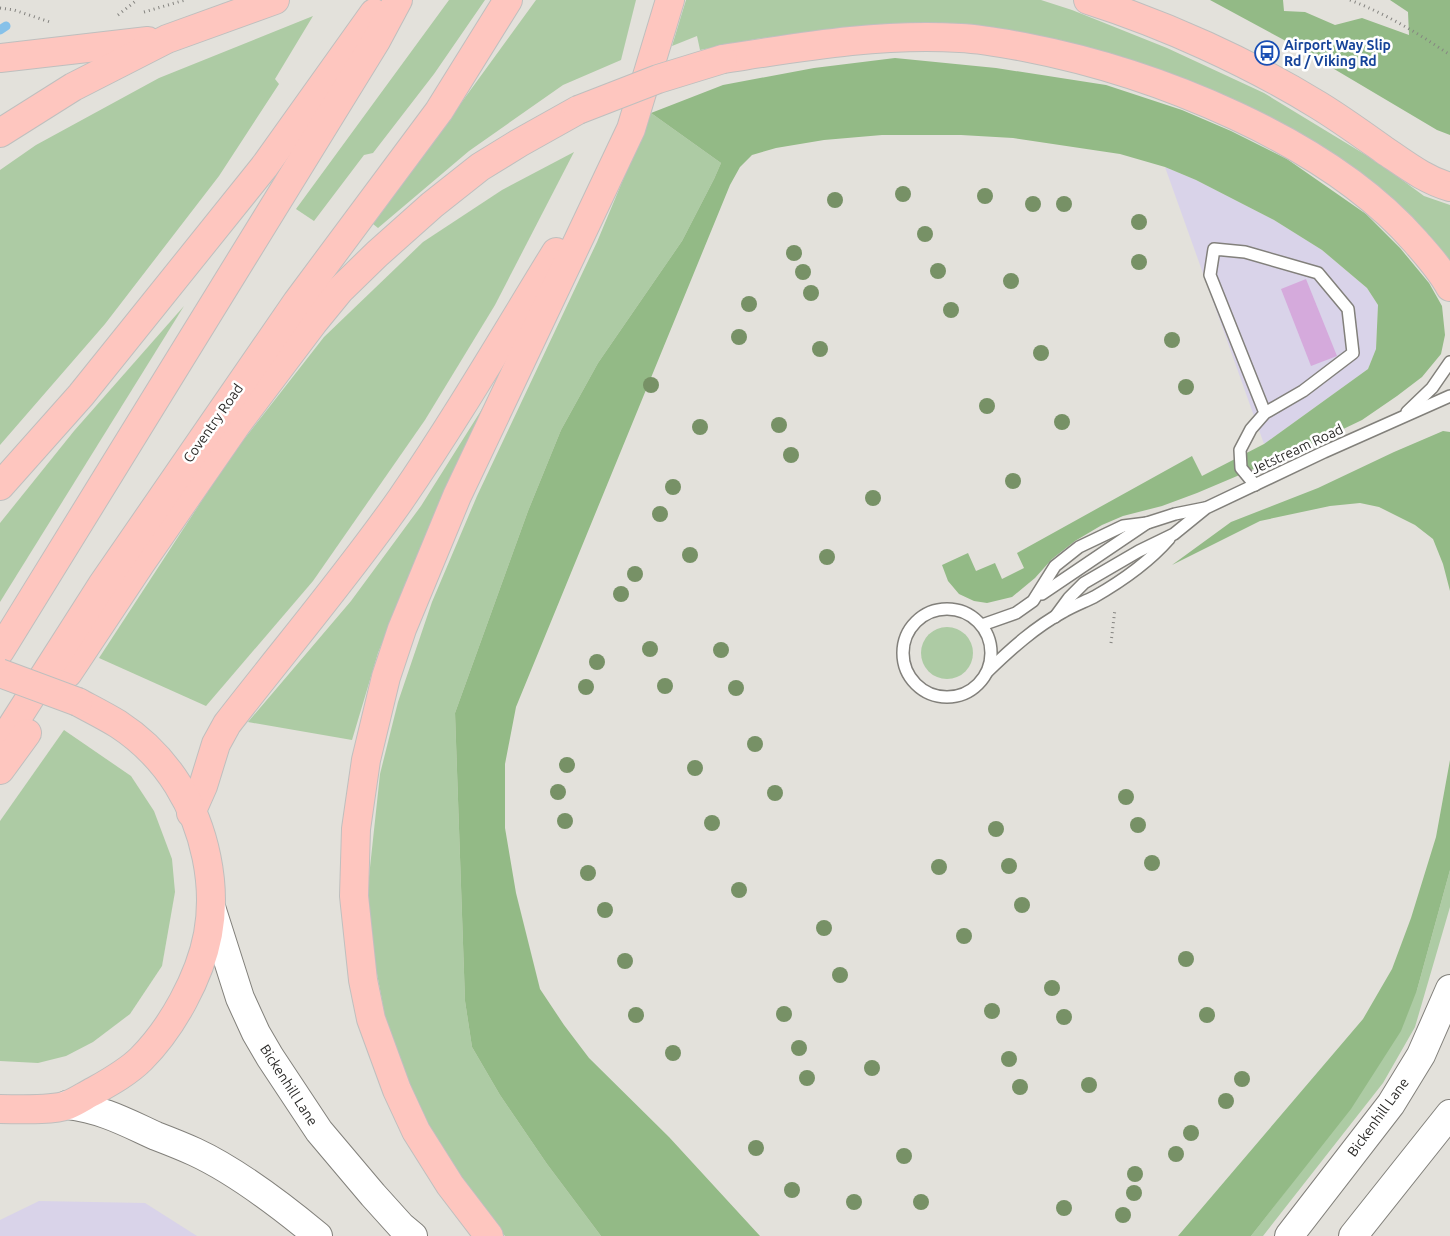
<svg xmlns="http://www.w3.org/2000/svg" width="1450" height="1236" font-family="Ubuntu,sans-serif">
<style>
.commercial{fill:#d9d3e9}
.green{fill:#adcba4}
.forest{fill:#93ba86}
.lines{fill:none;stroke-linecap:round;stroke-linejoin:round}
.stream{stroke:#86c1e9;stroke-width:9}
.building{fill:#d5aadc}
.service-casing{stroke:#82807b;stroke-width:14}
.secondary-casing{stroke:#82807b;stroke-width:30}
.trunk-casing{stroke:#bfbfbe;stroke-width:30}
.path{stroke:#858480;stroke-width:3;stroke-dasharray:1 4;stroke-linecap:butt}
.service{stroke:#fff;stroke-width:11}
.secondary{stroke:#fff;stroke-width:28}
.trunk{stroke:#fec6bf;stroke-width:28}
.trunk-bridge-casing{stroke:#bfbfbe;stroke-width:30;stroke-linecap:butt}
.trunk-bridge{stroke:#fec6bf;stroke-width:28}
.tree{fill:#779166}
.labels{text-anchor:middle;stroke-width:5;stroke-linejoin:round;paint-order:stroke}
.transit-label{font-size:14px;font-weight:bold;fill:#164399;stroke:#fff;text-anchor:start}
.street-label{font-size:14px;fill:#2b2a28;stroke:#fff}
</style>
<rect width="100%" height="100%" fill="#e3e1db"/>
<g class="commercial">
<path d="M1165 167 1196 180 1274 220 1322 250 1367 288 1378 305 1376 349 1368 369 1264 444Z"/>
<path d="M39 1201 145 1203 197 1236H0V1220Z"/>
</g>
<g class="green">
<path d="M449 0H485L434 74 373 153 364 155 314 221 296 209Z"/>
<path d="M536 0H636L621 60 563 85 469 151 378 228 373 224Z"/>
<path d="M686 0H1041L1072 10 1167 48 1264 93 1379 163 1424 196 1450 205V261L1420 227 1383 191 1302 139 918 25 838 28 756 39 700 50 697 36 672 46Z"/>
<path d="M313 16 275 79 279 84 219 176 105 324 0 445V170L36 145 159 78Z"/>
<path d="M651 113 721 163 714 179 682 241 598 363 561 430 528 511 455 713 465 1001 472 1047 500 1095 547 1164 601 1236H505L478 1205 436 1146 405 1075 385 1016 370 937 368 886 380 774 398 702 432 602 477 496 597 242Z"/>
<path d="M574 152 495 305 425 420 313 581 206 706 99 658 231 456 324 337 423 242 502 190Z"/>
<path d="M184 306 0 602V523L74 431Z"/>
<path d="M499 382 425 537 378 653 352 740 248 722 351 601 421 506Z"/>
<circle cx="947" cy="653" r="26"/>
<path d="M64 730 131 776 154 811 172 859 175 892 162 966 130 1014 93 1042 66 1056 38 1063 0 1061V821Z"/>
<path d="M1450 870V907L1415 1027 1383 1083 1263 1236H1251L1289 1187 1417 990Z"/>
</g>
<g class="forest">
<path d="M1210 0H1283L1284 11 1305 12 1335 25 1362 18 1409 35 1408 12 1390 0H1450V135L1437 130 1297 47Z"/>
<path d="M895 58 996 68 1106 85 1182 110 1231 131 1287 159 1366 214 1400 248 1429 283 1442 306 1445 335 1441 354 1422 377 1397 396 1362 420 1310 445 1197 493 1162 506 1123 516 1102 525 1075 541 1052 559 1035 578 1012 597 987 603 974 601 959 594 948 581 942 565 968 553 976 571 995 563 1002 579 1024 568 1017 553 1192 456 1202 476 1264 444 1368 369 1376 349 1378 305 1367 288 1322 250 1274 220 1196 180 1165 167 1120 154 1013 138 961 135H882L824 140 776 148 752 155 740 167 730 185 516 707 505 764V828L516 893 540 989 564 1025 589 1058 669 1137 760 1236H601L547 1164 500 1095 472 1047 465 1001 455 713 528 511 561 430 598 363 682 241 714 179 721 163 651 113 723 85 814 68Z"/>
<path d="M1443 431 1450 432V591L1443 564 1433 539 1415 525 1379 507 1360 503 1330 506 1260 521 1172 565 1231 522 1318 488 1394 452Z"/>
<path d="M1450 760V870L1417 990 1401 1031 1351 1109 1251 1236H1178L1363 1019 1392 969 1411 918 1436 837Z"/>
</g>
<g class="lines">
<path class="stream" d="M0 30 6 26"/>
</g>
<path class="building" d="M1306 279 1337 356 1311 366 1281 289Z"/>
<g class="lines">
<g class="service-casing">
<g id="service">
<path d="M1407 412 1432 388 1450 362"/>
<path d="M1255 485 1241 468 1240 450 1251 429 1265 413 1303 391 1353 353 1348 309 1318 273 1245 252 1214 249 1210 275 1265 413"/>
<path d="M1042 594 1147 523 1175 514 1205 508"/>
<circle cx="947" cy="653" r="44"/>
<path d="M1055 617 1069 598 1084 583 1139 551 1174 534 1206 508 1324 452 1450 396"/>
<path d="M982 625 1016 613 1033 601 1055 566 1079 547 1123 526 1147 523"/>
<path d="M988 671C1011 649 1035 627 1063 612 1073 606 1084 602 1094 597 1122 581 1148 563 1169 539"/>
</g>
</g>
<g class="secondary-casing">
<g id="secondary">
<path d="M211 907 240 998 256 1033 270 1057 319 1131 373 1195 401 1226 413 1236"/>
<path d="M67 1105C104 1110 123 1121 156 1136 169 1141 182 1146 195 1152 236 1171 283 1207 318 1236"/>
<path d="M1289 1236 1391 1104 1421 1055 1450 989"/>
<path d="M1353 1236 1450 1114"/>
</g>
</g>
<g class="trunk-casing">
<g id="trunk">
<path d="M1088 0C1166 25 1248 62 1318 105 1341 119 1363 135 1384 150 1405 164 1425 180 1450 187"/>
<path d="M0 58 148 41"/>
<path d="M723 59C801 47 880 33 960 38 981 39 1003 43 1024 47 1154 72 1327 140 1416 242 1429 257 1441 270 1450 287"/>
<path d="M0 133 73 87 167 39 275 0"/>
<path d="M0 486 81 395 264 167 374 13"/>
<path d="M0 651 376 41 398 0"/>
<path d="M68 673 141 563 237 424 313 323 340 290 377 254 432 205 480 167 519 143 578 110"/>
<path d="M0 745 102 585 297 302 439 111 508 0"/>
<path d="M0 770 27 733"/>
<path d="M191 813 203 786 216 744 227 724C285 649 347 576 401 499 456 419 505 335 556 252"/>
<path d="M0 1109C18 1109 51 1111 68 1105 77 1101 86 1095 94 1091 110 1082 128 1072 141 1059 172 1028 200 977 208 934 217 885 205 828 178 785 163 761 141 739 118 724 105 716 91 709 78 702"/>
<path d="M489 1236 450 1185 416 1131 397 1090 371 1019 363 980 354 896 356 829 366 760 386 677 402 629 457 496 631 129 670 0"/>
</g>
</g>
<g class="path">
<path d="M1350 0C1386 14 1418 33 1450 55"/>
<path d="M0 8 14 10 50 22"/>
<path d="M144 12 185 0"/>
<path d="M118 15 137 0"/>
<path d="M1111 643 1115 609"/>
</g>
<use href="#service" class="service"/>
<use href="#secondary" class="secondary"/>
<use href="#trunk" class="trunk"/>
<g class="trunk-bridge-casing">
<g id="trunk-bridge">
<path d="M578 110 658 79 723 59"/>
<path d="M0 673 78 702"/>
</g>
</g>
<use href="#trunk-bridge" class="trunk-bridge"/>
</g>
<g class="tree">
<circle cx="903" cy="194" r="8"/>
<circle cx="985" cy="196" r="8"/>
<circle cx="835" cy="200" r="8"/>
<circle cx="1033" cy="204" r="8"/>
<circle cx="1064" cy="204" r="8"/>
<circle cx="1139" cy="222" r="8"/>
<circle cx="925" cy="234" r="8"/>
<circle cx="794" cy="253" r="8"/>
<circle cx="1139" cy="262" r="8"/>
<circle cx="938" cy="271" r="8"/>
<circle cx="803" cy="272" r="8"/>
<circle cx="1011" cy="281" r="8"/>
<circle cx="811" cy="293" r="8"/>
<circle cx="749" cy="304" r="8"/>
<circle cx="951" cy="310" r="8"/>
<circle cx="739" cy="337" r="8"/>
<circle cx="1172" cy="340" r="8"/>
<circle cx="820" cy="349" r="8"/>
<circle cx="1041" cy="353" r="8"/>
<circle cx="651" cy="385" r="8"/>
<circle cx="1186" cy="387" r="8"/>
<circle cx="987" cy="406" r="8"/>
<circle cx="1062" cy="422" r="8"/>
<circle cx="779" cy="425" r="8"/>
<circle cx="700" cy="427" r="8"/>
<circle cx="791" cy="455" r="8"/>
<circle cx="1013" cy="481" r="8"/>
<circle cx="673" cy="487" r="8"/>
<circle cx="873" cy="498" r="8"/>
<circle cx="660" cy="514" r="8"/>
<circle cx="690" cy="555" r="8"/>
<circle cx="827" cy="557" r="8"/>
<circle cx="635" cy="574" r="8"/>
<circle cx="621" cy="594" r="8"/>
<circle cx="650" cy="649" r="8"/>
<circle cx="721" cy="650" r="8"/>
<circle cx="597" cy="662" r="8"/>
<circle cx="665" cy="686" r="8"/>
<circle cx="586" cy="687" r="8"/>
<circle cx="736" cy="688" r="8"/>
<circle cx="755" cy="744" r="8"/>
<circle cx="567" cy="765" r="8"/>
<circle cx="695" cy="768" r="8"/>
<circle cx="558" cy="792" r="8"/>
<circle cx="775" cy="793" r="8"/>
<circle cx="1126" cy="797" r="8"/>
<circle cx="565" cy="821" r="8"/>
<circle cx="712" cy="823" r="8"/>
<circle cx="1138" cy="825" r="8"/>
<circle cx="996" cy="829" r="8"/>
<circle cx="1152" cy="863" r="8"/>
<circle cx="1009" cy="866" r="8"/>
<circle cx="939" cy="867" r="8"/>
<circle cx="588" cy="873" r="8"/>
<circle cx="739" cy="890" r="8"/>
<circle cx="1022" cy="905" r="8"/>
<circle cx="605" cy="910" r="8"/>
<circle cx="824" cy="928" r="8"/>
<circle cx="964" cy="936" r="8"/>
<circle cx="1186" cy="959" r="8"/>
<circle cx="625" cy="961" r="8"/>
<circle cx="840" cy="975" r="8"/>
<circle cx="1052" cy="988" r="8"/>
<circle cx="992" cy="1011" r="8"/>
<circle cx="784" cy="1014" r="8"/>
<circle cx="636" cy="1015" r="8"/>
<circle cx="1207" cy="1015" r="8"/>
<circle cx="1064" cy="1017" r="8"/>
<circle cx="799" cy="1048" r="8"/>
<circle cx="673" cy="1053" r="8"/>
<circle cx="1009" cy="1059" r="8"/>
<circle cx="872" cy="1068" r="8"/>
<circle cx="807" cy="1078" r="8"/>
<circle cx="1242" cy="1079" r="8"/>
<circle cx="1089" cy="1085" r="8"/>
<circle cx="1020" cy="1087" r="8"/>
<circle cx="1226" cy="1101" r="8"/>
<circle cx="1191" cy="1133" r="8"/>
<circle cx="756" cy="1148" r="8"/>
<circle cx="1176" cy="1154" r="8"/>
<circle cx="904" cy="1156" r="8"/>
<circle cx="1135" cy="1174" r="8"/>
<circle cx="792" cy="1190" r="8"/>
<circle cx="1134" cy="1193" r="8"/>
<circle cx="854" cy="1202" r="8"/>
<circle cx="921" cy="1202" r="8"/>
<circle cx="1064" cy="1208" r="8"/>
<circle cx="1123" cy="1215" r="8"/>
</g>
<defs>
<g id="bus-ring" transform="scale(1.25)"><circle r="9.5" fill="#fff" stroke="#1a4fb4" stroke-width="1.5"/><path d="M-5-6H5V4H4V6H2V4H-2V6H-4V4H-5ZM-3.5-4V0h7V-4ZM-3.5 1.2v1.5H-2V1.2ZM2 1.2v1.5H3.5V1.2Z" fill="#1a4fb4"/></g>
</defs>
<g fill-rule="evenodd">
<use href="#bus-ring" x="1267" y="53"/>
</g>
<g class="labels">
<g class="transit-label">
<text x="1284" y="50">Airport Way Slip<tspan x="1284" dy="16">Rd / Viking Rd</tspan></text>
</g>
<g class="street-label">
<text transform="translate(213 423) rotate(-55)" y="5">Coventry Road</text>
<text transform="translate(1297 449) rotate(-25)" y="5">Jetstream Road</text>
<text transform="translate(289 1085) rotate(57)" y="5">Bickenhill Lane</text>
<text transform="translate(1378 1117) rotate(-54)" y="5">Bickenhill Lane</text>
</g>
</g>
</svg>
